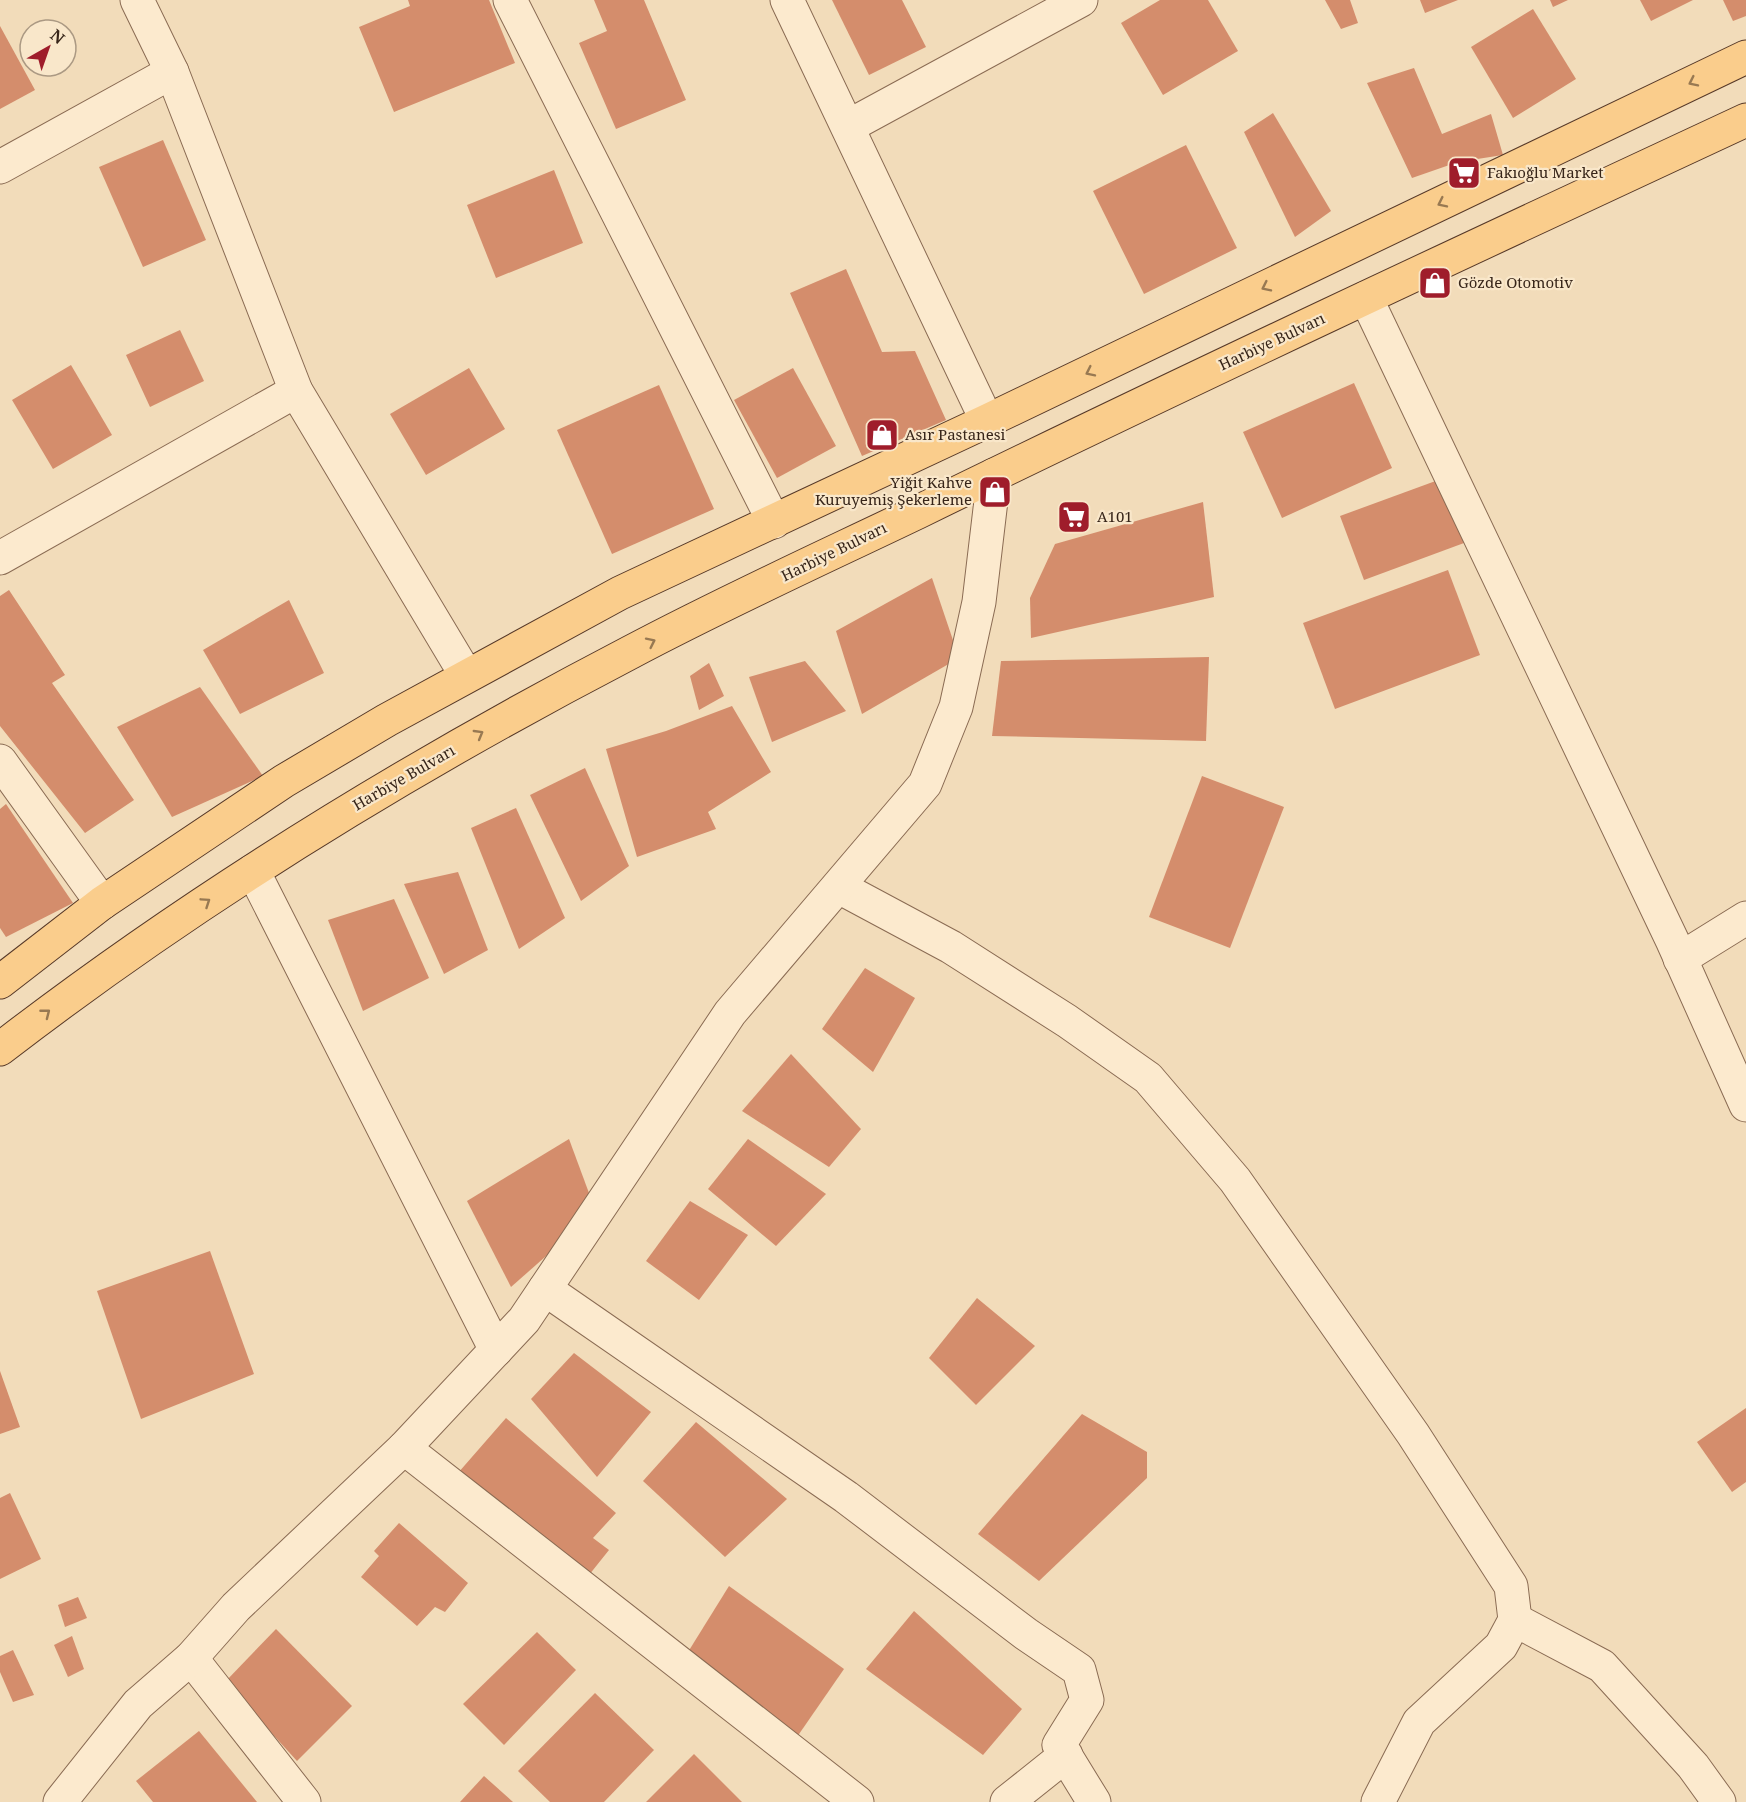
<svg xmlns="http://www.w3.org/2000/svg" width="1746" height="1802" font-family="'Noto Serif',serif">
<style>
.building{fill:#d48d6c}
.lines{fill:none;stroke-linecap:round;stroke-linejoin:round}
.minor-casing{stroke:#8a6b53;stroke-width:35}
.major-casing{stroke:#573928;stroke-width:35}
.minor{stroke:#fceace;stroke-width:33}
.major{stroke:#facd8c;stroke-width:33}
.oneway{stroke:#987952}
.labels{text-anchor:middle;stroke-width:4.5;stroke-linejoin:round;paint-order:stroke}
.poi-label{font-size:15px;fill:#372519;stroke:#f9e7ca;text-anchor:start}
.street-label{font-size:15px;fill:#372519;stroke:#f9e7ca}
</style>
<rect width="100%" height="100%" fill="#f2dcba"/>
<g class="building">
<path d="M408 0H489L515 63 394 112 359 27 410 6Z"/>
<path d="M594 0H644L686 100 616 129 579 43 607 31Z"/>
<path d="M832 0H902L926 47 869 75Z"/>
<path d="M1160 0H1208L1238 51 1163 95 1121 23Z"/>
<path d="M1325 0H1350L1358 23 1341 29Z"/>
<path d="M1420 0H1458L1425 13Z"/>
<path d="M1550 0H1568L1553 7Z"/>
<path d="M1640 0H1693L1651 21Z"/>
<path d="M1723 0H1746V16L1733 21Z"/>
<path d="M1533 9 1576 79 1513 118 1471 47Z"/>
<path d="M0 26 35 90 0 109Z"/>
<path d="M1414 68 1442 134 1491 114 1503 155 1458 162 1412 178 1367 83Z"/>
<path d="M1273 113 1331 211 1295 237 1244 132Z"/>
<path d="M163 140 206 240 143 267 99 167Z"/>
<path d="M1186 145 1237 248 1144 294 1093 191Z"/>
<path d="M554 170 583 243 496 278 467 205Z"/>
<path d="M846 269 882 352 915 351 946 420 862 456 790 293Z"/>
<path d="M180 330 204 381 150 407 126 355Z"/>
<path d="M71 365 112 435 53 469 12 400Z"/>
<path d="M469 368 505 429 426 475 390 414Z"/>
<path d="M793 368 836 446 777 478 734 400Z"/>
<path d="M1354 383 1392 468 1282 518 1243 432Z"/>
<path d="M659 385 714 509 612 554 557 430Z"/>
<path d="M1441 479 1464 543 1364 580 1340 516Z"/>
<path d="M1203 502 1214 597 1031 638 1030 598 1055 544Z"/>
<path d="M1448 570 1480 655 1335 709 1303 623Z"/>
<path d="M932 578 959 658 862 714 836 631Z"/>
<path d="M9 590 65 675 52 683 134 800 85 833 0 726V596Z"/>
<path d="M289 600 324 673 240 714 203 650Z"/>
<path d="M1209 657 1206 741 992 736 1001 661Z"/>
<path d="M805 661 846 711 772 742 749 677Z"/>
<path d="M709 663 724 696 699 710 690 676Z"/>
<path d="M200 687 263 776 172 817 117 727Z"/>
<path d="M732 706 771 772 708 812 716 829 637 857 606 749 666 731Z"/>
<path d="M585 768 629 866 581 901 530 795Z"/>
<path d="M1202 776 1284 807 1230 948 1149 917Z"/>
<path d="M6 804 73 903 6 937 0 928V809Z"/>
<path d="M516 808 565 918 519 949 471 828Z"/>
<path d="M458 872 488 950 444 974 404 884Z"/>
<path d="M394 899 429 978 363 1011 328 920Z"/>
<path d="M865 968 915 998 873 1072 822 1029Z"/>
<path d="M791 1054 861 1129 829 1167 742 1111Z"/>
<path d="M569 1139 596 1212 511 1287 467 1201Z"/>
<path d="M748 1139 826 1194 776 1246 708 1189Z"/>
<path d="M690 1201 748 1235 699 1300 646 1261Z"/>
<path d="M210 1251 254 1374 141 1419 97 1291Z"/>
<path d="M977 1298 1035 1346 976 1405 929 1358Z"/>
<path d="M574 1353 651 1412 597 1477 531 1399Z"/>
<path d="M0 1371 20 1427 0 1434Z"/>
<path d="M1746 1408V1482L1732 1492 1697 1442Z"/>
<path d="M1082 1414 1147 1452V1478L1039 1581 978 1534Z"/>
<path d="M506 1418 616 1513 593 1538 609 1550 589 1575 458 1473Z"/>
<path d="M696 1422 787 1499 725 1557 643 1481Z"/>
<path d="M10 1493 41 1559 0 1579V1498Z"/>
<path d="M399 1523 468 1583 445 1612 435 1607 417 1626 361 1577 379 1556 374 1551Z"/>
<path d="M729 1586 844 1669 797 1737 688 1652Z"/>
<path d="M78 1597 87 1618 65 1627 58 1605Z"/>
<path d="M914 1611 1022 1709 983 1755 866 1669Z"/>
<path d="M276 1629 352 1706 297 1761 225 1682Z"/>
<path d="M537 1632 576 1670 504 1745 463 1704Z"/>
<path d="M72 1636 84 1669 68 1677 54 1645Z"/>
<path d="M13 1650 34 1695 13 1702 0 1672V1656Z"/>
<path d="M595 1693 654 1750 604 1802H550L518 1771Z"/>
<path d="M199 1731 257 1802H153L136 1781Z"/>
<path d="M694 1754 742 1802H646Z"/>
<path d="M484 1776 513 1802H460Z"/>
</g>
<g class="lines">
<g class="minor-casing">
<g id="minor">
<path d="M137 0 172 72 296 391 466 675"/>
<path d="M510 0 774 522"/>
<path d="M787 0 987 421"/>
<path d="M849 126 1081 0"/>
<path d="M0 167 172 72"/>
<path d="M1366 298 1673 942 1746 1105"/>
<path d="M0 558 296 391"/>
<path d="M0 761 102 903"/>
<path d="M253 871 496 1350"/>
<path d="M839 887 951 947 1067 1021 1148 1078 1235 1180 1413 1434 1511 1586 1515 1620 1501 1646 1419 1722 1378 1802"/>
<path d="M1680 959 1746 918"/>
<path d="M545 1289 846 1497 1026 1634 1079 1670 1087 1700 1059 1745 1094 1802"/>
<path d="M404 1448 857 1802"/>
<path d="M1515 1620 1602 1666 1693 1766 1719 1802"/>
<path d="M191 1658 304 1802"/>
<path d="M60 1802 138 1704 191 1658 236 1607 404 1448 524 1320 730 1013 925 784 956 707 979 602 994 475"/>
<path d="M1007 1802 1066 1755"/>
</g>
</g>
<g class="major-casing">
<g id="major">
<path d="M0 982 102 903 284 781 387 720 620 593 987 421 1746 57"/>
<path d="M0 1049C197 897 410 767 631 652 725 602 822 558 918 512 1192 378 1469 249 1746 120"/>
</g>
</g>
<use href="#minor" class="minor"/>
<use href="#major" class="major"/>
</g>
<defs><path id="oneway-chevron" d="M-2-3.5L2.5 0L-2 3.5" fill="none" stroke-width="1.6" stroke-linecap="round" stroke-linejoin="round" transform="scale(1.5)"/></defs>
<g class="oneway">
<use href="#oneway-chevron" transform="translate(1693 82) rotate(154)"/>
<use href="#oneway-chevron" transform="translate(1442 203) rotate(154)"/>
<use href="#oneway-chevron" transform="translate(1266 287) rotate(154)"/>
<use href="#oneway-chevron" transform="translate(1090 372) rotate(154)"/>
<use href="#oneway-chevron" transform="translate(651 642) rotate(-26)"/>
<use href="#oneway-chevron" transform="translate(479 734) rotate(-30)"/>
<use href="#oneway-chevron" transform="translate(206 902) rotate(-34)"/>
<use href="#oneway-chevron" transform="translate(46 1013) rotate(-38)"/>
</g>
<defs>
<g id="supermarket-square" transform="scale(1.725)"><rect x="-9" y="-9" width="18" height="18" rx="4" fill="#9f1d2b" stroke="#f9e7ca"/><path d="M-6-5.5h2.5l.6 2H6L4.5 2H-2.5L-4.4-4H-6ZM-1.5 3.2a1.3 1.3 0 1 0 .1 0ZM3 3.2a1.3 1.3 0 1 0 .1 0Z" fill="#fff"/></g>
<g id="shop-square" transform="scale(1.725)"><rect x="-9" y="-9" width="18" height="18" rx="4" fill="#9f1d2b" stroke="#f9e7ca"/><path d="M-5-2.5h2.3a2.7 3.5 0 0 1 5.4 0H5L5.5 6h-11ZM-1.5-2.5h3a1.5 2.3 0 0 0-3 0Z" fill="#fff"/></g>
</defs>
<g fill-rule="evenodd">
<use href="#supermarket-square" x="1464" y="173"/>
<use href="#shop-square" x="1435" y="283"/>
<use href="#shop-square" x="882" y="435"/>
<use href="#shop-square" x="995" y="492"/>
<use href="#supermarket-square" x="1074" y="517"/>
</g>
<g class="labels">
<g class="poi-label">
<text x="1487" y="178">Fakıoğlu Market</text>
<text x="1458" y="288">Gözde Otomotiv</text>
<text x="905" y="440">Asır Pastanesi</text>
<text x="972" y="488" text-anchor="end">Yiğit Kahve<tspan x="972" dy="17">Kuruyemiş Şekerleme</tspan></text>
<text x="1097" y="522">A101</text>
</g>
<g class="street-label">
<text transform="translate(1272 342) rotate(-25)" y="5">Harbiye Bulvarı</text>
<text transform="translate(834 552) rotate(-26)" y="5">Harbiye Bulvarı</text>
<text transform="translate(404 778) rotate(-30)" y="5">Harbiye Bulvarı</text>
</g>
</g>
<g transform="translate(48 48) rotate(40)"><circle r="28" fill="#f9e7ca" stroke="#ab9983" stroke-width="1.5"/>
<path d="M0-4.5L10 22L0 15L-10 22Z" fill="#9f1d2b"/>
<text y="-9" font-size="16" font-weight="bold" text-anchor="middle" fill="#372519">N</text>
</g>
</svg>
